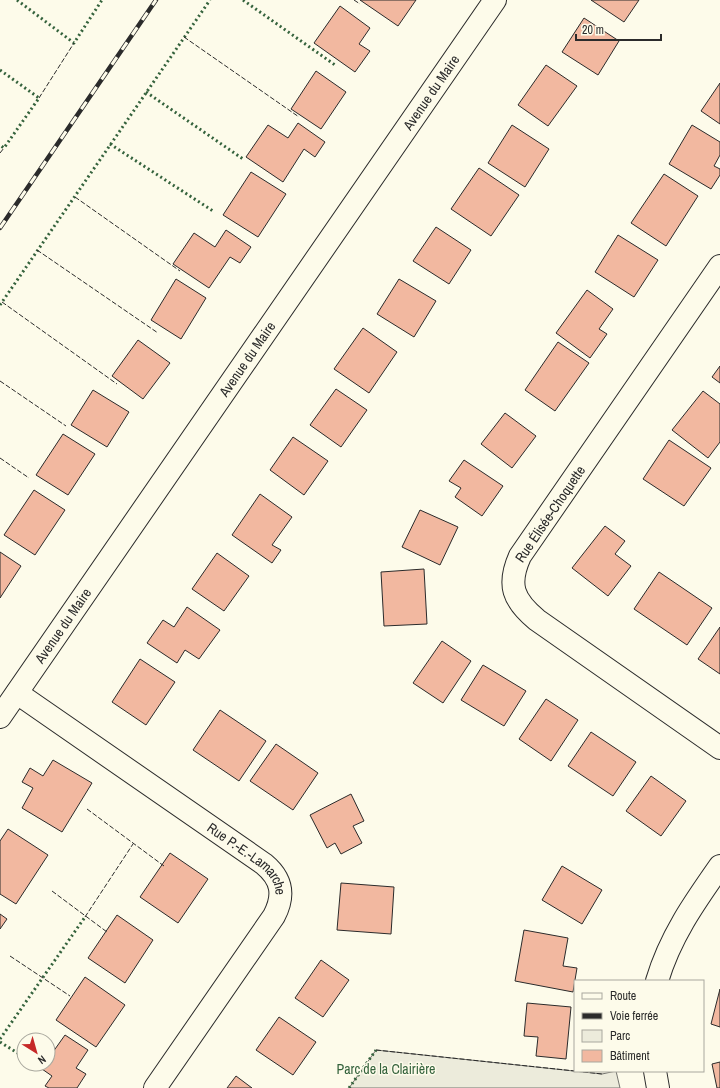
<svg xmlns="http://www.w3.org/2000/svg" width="720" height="1088" font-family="'Archivo Narrow',sans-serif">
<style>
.green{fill:#ecebdb;stroke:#74746e}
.building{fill:#f2b8a0;stroke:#2b2b2b}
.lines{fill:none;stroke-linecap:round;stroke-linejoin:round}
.street-casing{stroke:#2b2b2b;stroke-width:24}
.street{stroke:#fdfbea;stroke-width:22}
.rail-casing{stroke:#2b2b2b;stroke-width:4.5}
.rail{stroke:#fdfbea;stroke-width:3;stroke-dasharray:9;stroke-linecap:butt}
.hedge{stroke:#34623c;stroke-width:3;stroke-dasharray:2 3;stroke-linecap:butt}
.fence{stroke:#2b2b2b;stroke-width:1;stroke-dasharray:5 2;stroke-linecap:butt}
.labels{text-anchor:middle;stroke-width:3;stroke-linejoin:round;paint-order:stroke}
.street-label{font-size:14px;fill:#2b2b2b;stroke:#fdfbea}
.park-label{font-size:14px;fill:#34623c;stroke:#fdfbea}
</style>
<rect width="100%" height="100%" fill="#fdfbea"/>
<path class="green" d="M376 1050 602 1074 616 1071 620 1088H349Z"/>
<g class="building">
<path d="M360 0H416L398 26Z"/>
<path d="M591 0H639L624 22Z"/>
<path d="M340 6 370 28 359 44 370 51 355 72 314 43Z"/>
<path d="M584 18 619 41 598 75 562 52Z"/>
<path d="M546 65 577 86 548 126 518 105Z"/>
<path d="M316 71 346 92 321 129 291 109Z"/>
<path d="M720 83V124L701 111Z"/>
<path d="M298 123 325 142 315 157 304 149 283 182 246 157 268 125 288 138Z"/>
<path d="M512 125 549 149 525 187 488 163Z"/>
<path d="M692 125 720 142V155L714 166 720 169V175L711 189 669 164Z"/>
<path d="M479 168 519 195 491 236 451 209Z"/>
<path d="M251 172 286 194 258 237 223 215Z"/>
<path d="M664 174 698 196 666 246 631 223Z"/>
<path d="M436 227 471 250 449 284 413 261Z"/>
<path d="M226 230 251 247 240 263 230 257 209 288 173 264 194 233 215 247Z"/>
<path d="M618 235 658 260 634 297 595 272Z"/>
<path d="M176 279 206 298 181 339 151 320Z"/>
<path d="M399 279 436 301 414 337 377 314Z"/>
<path d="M587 290 613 309 599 329 607 334 590 358 556 333Z"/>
<path d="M363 328 397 352 369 393 334 369Z"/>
<path d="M138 340 170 363 143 399 112 376Z"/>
<path d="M558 342 589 363 555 411 525 390Z"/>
<path d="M720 366V383L712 377Z"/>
<path d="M336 389 367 410 341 447 310 425Z"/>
<path d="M93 390 129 412 107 447 71 425Z"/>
<path d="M703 391 720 404V442L708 458 672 430Z"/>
<path d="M505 413 536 436 512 468 481 444Z"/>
<path d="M63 434 95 454 68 495 36 475Z"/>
<path d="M293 437 328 461 304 495 270 470Z"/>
<path d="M669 440 711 468 684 506 643 479Z"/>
<path d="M464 460 503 486 482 516 455 497 461 488 449 481Z"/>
<path d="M34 490 65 510 35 555 4 535Z"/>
<path d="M260 494 292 517 272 545 281 550 272 563 232 535Z"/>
<path d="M420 510 458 527 440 565 402 547Z"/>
<path d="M605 526 625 541 615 554 631 566 608 596 572 568Z"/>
<path d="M0 552 21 566 0 598Z"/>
<path d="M217 553 249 576 224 611 192 589Z"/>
<path d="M424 569 427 624 384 626 381 572Z"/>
<path d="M659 572 712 608 687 645 634 609Z"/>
<path d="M187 607 220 630 199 659 185 650 177 663 147 643 163 620 174 627Z"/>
<path d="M720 627V674L698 659Z"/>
<path d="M442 641 471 661 443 703 413 683Z"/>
<path d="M140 659 175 682 146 725 112 702Z"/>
<path d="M483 665 526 691 504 726 461 700Z"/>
<path d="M546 699 578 720 551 761 519 739Z"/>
<path d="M220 710 266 741 239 781 193 750Z"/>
<path d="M591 732 636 762 613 796 568 766Z"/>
<path d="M276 744 318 773 293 810 250 781Z"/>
<path d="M53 760 92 783 62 832 22 808 33 788 22 782 30 768 43 776Z"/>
<path d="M651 776 686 801 661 836 626 811Z"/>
<path d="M351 794 364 821 353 826 362 843 341 854 335 843 327 848 310 815Z"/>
<path d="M8 829 48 855 16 904 0 894V841Z"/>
<path d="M170 853 208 879 178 923 140 897Z"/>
<path d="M562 866 602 890 582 924 542 900Z"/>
<path d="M341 883 394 887 391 934 337 930Z"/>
<path d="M0 914 7 919 0 929Z"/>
<path d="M117 915 153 940 125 983 88 958Z"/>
<path d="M524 930 568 938 563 966 577 968 573 992 515 981Z"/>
<path d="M321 960 349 980 323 1017 295 998Z"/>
<path d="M85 977 125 1005 96 1047 56 1020Z"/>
<path d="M720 989V1027L711 1024Z"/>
<path d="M527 1003 571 1007 566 1059 536 1056 538 1037 524 1036Z"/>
<path d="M279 1017 316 1042 293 1075 256 1050Z"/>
<path d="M65 1035 88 1050 76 1068 86 1074 77 1088H49L45 1086 52 1076 42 1069 45 1064H48V1059Z"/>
<path d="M720 1062V1088H717L712 1064Z"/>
<path d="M236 1076 252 1088H227Z"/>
</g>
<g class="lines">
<g class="street-casing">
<g id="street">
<path d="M720 266 520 556C507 585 513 600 537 620L720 748"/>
<path id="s1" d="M17 693 264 864C282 879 285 895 274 916L155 1088"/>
<path id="s2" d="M0 717 495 0"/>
<path d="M657 981C670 937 694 903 720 866"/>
<path d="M655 1071 658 1088"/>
</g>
</g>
<use href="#street" class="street"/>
<g class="rail-casing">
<path id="rail" d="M0 228 156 0"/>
</g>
<use href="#rail" class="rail"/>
<g class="hedge">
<path d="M17 0 74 43 102 0"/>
<path d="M243 0 335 65"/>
<path d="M0 70 39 98 4 148 0 145"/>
<path d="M146 92 243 159"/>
<path d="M110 144 213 211"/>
<path d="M0 305 210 0"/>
<path d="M0 1039 85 917"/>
<path d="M0 1042 24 1057"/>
<path d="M349 1088 376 1050"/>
</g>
<g class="fence">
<path d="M354 0 360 4"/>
<path d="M184 37 299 117"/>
<path d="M39 98 74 43"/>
<path d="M0 153 4 148"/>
<path d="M75 197 180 271"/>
<path d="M37 250 158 333"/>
<path d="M2 302 117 384"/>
<path d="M0 381 66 426"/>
<path d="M0 458 29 478"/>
<path d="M87 809 164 866"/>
<path d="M52 891 107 932"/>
<path d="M85 917 133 844"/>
<path d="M10 956 70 996"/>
<path d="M376 1050 575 1071"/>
<path d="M576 1071 602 1074"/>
</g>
</g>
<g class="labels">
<g class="street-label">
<text dy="5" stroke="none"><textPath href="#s2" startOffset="759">Avenue du Maire</textPath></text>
<text dy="5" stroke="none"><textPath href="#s2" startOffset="435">Avenue du Maire</textPath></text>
<text transform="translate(550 514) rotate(-56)" y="5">Rue Élisée-Choquette</text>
<text dy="5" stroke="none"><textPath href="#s2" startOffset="111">Avenue du Maire</textPath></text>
<text dy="5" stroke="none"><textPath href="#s1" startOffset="285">Rue P.-E.-Lamarche</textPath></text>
</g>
<g class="park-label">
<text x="386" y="1074">Parc de la Clairière</text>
</g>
</g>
<rect x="574" y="980" width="130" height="92" fill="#fdfbea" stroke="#a9a89e"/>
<rect x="582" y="993" width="20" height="6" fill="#fdfbea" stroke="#a9a89e"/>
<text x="610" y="1000" font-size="12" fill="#2b2b2b">Route</text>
<rect x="582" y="1013" width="20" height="6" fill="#2b2b2b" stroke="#a9a89e"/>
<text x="610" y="1020" font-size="12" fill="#2b2b2b">Voie ferrée</text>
<rect x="582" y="1030" width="20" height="12" fill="#ecebdb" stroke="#a9a89e"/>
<text x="610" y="1040" font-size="12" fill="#2b2b2b">Parc</text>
<rect x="582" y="1050" width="20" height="12" fill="#f2b8a0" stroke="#a9a89e"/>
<text x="610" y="1060" font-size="12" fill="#2b2b2b">Bâtiment</text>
<g transform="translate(36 1052) rotate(143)"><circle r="19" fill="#fdfbea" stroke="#a9a89e"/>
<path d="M0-3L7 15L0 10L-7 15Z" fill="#c62828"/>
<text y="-6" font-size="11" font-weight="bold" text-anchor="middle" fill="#2b2b2b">N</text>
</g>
<path d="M576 34v6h85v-6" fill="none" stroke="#2b2b2b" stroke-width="2"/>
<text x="582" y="34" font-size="12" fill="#2b2b2b" stroke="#fdfbea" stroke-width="3" paint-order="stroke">20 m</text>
</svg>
